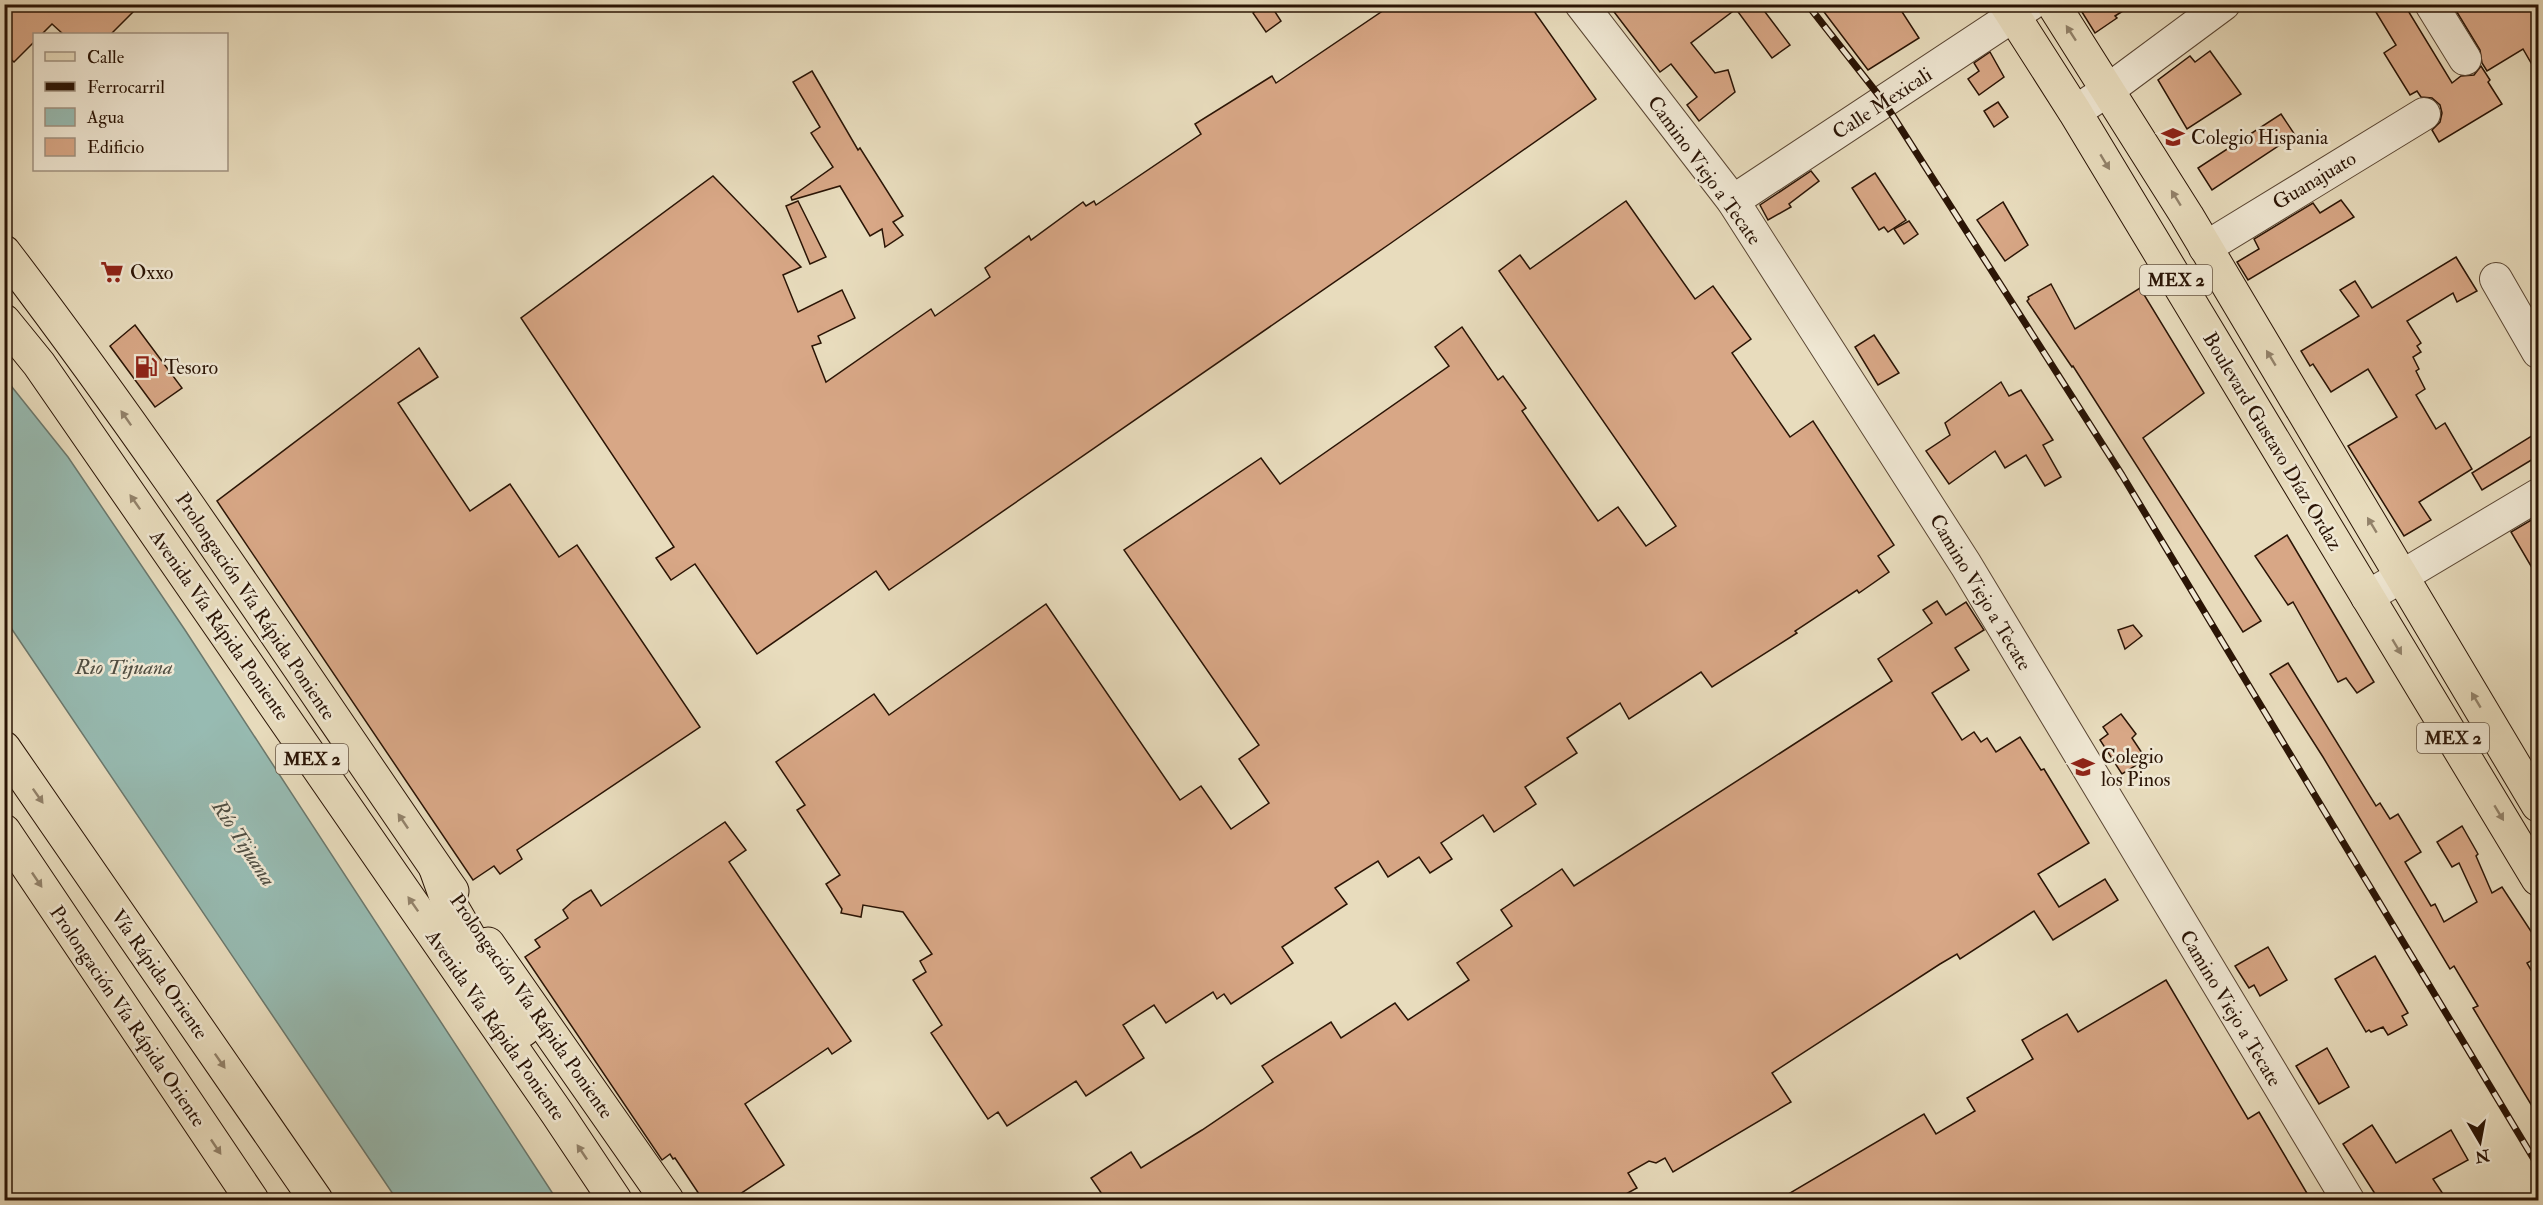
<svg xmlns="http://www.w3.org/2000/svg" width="2543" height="1205" font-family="'IM FELL Double Pica',serif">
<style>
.water{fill:#97bbb2;stroke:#6b786d;stroke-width:1.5}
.building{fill:#d8a786;stroke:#2a1405;stroke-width:1.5}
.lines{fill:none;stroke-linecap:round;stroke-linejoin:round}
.minor-casing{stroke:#5a4633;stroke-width:34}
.major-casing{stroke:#2a1405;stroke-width:35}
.highway-casing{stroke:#2a1405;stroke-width:35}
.minor{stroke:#f0e8d4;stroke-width:32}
.major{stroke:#e8dcbd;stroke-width:33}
.highway{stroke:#e8dcbd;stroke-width:33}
.rail-casing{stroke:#2a1405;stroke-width:7}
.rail{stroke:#f0e8d4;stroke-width:4.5;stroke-dasharray:14;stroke-linecap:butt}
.oneway{fill:#92826a}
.labels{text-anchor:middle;stroke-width:5;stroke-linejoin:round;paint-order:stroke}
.shield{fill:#f0e8d4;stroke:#655443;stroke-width:1.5}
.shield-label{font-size:18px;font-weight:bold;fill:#2a1405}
.street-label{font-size:20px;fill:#2a1405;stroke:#f0e8d4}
.poi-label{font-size:20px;fill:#2a1405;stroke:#f0e8d4;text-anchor:start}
.water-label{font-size:21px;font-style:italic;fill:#504e42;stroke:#f0e8d4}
</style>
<rect width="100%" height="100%" fill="#e8dcbd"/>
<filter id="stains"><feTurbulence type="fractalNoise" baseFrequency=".00333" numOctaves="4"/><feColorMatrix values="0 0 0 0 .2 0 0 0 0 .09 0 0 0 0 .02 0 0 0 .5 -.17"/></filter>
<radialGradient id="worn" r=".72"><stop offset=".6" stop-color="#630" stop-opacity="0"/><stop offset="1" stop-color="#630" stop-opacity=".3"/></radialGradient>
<path class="water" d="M4 377 68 457 185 630 557 1200H397L5 619Z"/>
<g class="building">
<path d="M4 4H141L111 34H63L52 24 42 34H34V42L14 62 4 53Z"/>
<path d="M1265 4H1270L1281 21 1266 32 1253 13Z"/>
<path d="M1393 4H1529L1596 99 1391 243 889 590 876 571 757 654 695 564 671 580 656 558 674 547 521 318 713 176 801 267 783 275 798 312 842 290 855 318 818 336 821 343 812 346 826 382 931 309 935 316 990 277 985 268 1029 236 1031 240 1083 202 1086 206 1094 201 1096 205 1201 134 1195 124 1272 76 1276 83Z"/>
<path d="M1608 4H1759L1790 45 1772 58 1736 9 1691 43 1715 73 1728 70 1735 92 1699 121 1687 105 1697 97 1671 64 1660 72Z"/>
<path d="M1818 4H1897L1919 38 1868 70Z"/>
<path d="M2077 4H2134L2115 16 2117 18 2095 33Z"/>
<path d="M2371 4H2404L2452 83 2461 76 2474 75 2481 66 2490 80 2488 82 2502 104 2439 142 2432 130 2440 122 2442 113 2440 105 2432 98 2421 97 2417 91 2410 95 2384 53 2396 45Z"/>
<path d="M2452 4H2538V75L2523 49 2487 71 2482 63 2480 50Z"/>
<path d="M2210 51 2241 94 2187 129 2158 80 2190 56 2195 62Z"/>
<path d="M1990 52 2004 77 1979 95 1968 79 1979 71 1974 63Z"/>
<path d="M812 71 858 150 860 148 903 216 893 222 903 235 885 247 882 229 870 236 840 186 792 200 791 197 833 167 811 133 820 127 793 82Z"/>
<path d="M1998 102 2008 117 1994 127 1984 111Z"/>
<path d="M2281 114 2295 135 2212 190 2198 168Z"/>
<path d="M1811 171 1819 181 1789 204 1791 207 1768 220 1760 205Z"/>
<path d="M1875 173 1906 220 1888 232 1884 227 1879 230 1852 188Z"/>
<path d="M2341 200 2354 217 2248 280 2237 262 2259 249 2254 239 2313 203 2320 213Z"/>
<path d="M798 201 826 257 810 264 786 206Z"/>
<path d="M1626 201 1695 299 1713 286 1751 339 1732 353 1790 437 1813 421 1894 545 1878 556 1889 572 1859 593 1857 590 1795 631 1797 633 1712 687 1701 672 1629 719 1620 703 1567 738 1577 753 1525 787 1536 804 1494 832 1483 815 1441 843 1452 859 1430 873 1419 857 1388 877 1378 861 1335 888 1347 904 1282 947 1293 963 1231 1004 1224 994 1217 999 1213 992 1166 1023 1154 1005 1123 1025 1144 1058 1086 1096 1076 1081 1007 1126 998 1112 988 1119 931 1033 942 1025 913 980 926 972 920 961 932 954 903 912 863 905 861 917 841 913 842 909 826 884 840 875 797 810 805 805 776 762 874 694 889 715 1046 604 1180 800 1201 786 1231 829 1269 803 1239 759 1259 745 1124 550 1261 458 1280 484 1449 366 1435 347 1462 327 1498 380 1503 376 1526 408 1522 411 1598 521 1618 507 1646 546 1676 526 1499 271 1520 255 1530 269Z"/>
<path d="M2003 202 2028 245 2005 261 1977 220Z"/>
<path d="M1909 221 1918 234 1904 244 1894 229Z"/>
<path d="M2456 257 2477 291 2457 302 2453 293 2407 321 2421 343 2417 346 2421 352 2413 357 2419 369 2416 371 2425 389 2416 395 2436 429 2445 423 2472 469 2419 502 2431 520 2404 536 2348 446 2397 417 2368 369 2331 392 2313 364 2310 366 2301 351 2359 316 2340 290 2355 281 2372 308Z"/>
<path d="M2051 284 2075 329 2140 288 2204 393 2143 438 2261 621 2243 632 2073 366 2072 367 2027 301 2029 299 2028 297Z"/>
<path d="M135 325 182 388 155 407 110 346Z"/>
<path d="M1874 335 1899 373 1878 385 1855 347Z"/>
<path d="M419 348 438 377 398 403 470 511 510 484 559 557 577 545 700 727 517 850 522 859 500 874 494 866 473 880 217 501Z"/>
<path d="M2001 382 2009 396 2021 390 2053 440 2043 445 2061 477 2045 486 2026 455 2005 468 1995 451 1949 484 1926 451 1950 435 1945 423Z"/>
<path d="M2538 432V456L2482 490 2472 473Z"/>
<path d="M2538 516V578L2511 532Z"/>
<path d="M2287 535 2374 682 2357 693 2346 678 2338 682 2293 602 2288 605 2255 556Z"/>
<path d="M1937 601 1946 615 1966 602 1984 630 1955 648 1969 670 1932 693 1962 740 1974 732 1981 742 1987 738 1996 752 2020 737 2041 770 2044 769 2089 843 2038 874 2059 907 2105 879 2118 900 2053 940 2034 911 1960 959 1957 954 1940 964 1772 1073 1791 1102 1673 1172 1665 1158 1656 1163 1649 1161 1628 1173 1637 1188 1615 1200H1106L1091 1178 1131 1152 1141 1168 1202 1130 1273 1082 1262 1066 1331 1022 1341 1038 1395 1003 1408 1020 1469 980 1457 963 1512 926 1501 910 1562 869 1574 886 1892 681 1878 659 1932 623 1923 610Z"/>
<path d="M2133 625 2142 636 2125 649 2118 630Z"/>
<path d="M2288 663 2376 806 2380 803 2390 819 2398 814 2421 852 2405 862 2431 906 2435 904 2444 922 2477 902 2459 863 2452 867 2437 842 2462 826 2478 854 2476 856 2492 893 2502 887 2538 942V957L2527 963 2538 982V1116L2473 1008 2478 1006 2454 966 2450 969 2323 757 2270 674Z"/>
<path d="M2121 714 2136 734 2132 738 2146 759 2122 774 2100 740 2108 734 2103 727Z"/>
<path d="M725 822 746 850 729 862 851 1041 832 1054 828 1048 745 1104 784 1165 731 1200H703L675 1158 673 1159 670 1154 662 1160 525 957 540 947 535 940 568 918 563 910 573 901 591 890 601 906Z"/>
<path d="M2268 947 2287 980 2260 996 2254 985 2249 988 2235 966Z"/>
<path d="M2375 956 2408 1013 2402 1016 2407 1025 2388 1035 2383 1027 2371 1032 2369 1030 2366 1032 2335 979Z"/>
<path d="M2166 980 2248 1119 2259 1112 2311 1200H1778L1924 1114 1936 1134 1975 1111 1967 1098 2033 1059 2022 1040 2067 1014 2078 1032Z"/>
<path d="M2327 1048 2349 1087 2319 1104 2296 1066Z"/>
<path d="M2372 1125 2396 1163 2451 1130 2468 1160 2433 1179 2447 1200H2379L2343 1144Z"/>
</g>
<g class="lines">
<g class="minor-casing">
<g id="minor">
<path d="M1581 4 1733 201 1966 565 2348 1200"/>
<path d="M2431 4 2465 59"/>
<path d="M2075 112 2108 90 2224 4"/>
<path d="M1733 201 2031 4"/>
<path d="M2205 248 2424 114"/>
<path d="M2496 279 2538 352"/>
<path d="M2367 597 2538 495"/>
</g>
</g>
<g class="major-casing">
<g id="major">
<path d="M2006 4 2075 112 2538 879"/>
<path d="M2053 4 2187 216 2538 805"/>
<path d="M4 252C162 459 304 677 452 891"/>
<path d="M4 831 252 1200"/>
<path d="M488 944 667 1200"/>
</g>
</g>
<g class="highway-casing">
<g id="highway">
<path d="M4 321 39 364 557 1113 615 1200"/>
<path d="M4 748 316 1200"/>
<path d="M436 869 446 897 523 1030"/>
</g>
</g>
<use href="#minor" class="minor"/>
<use href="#major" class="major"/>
<use href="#highway" class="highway"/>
<g class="rail-casing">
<path id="rail" d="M1807 4 1884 102 2122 475 2538 1166"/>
</g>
<use href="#rail" class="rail"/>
</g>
<defs><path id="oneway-solid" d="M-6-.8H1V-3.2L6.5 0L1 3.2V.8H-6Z" transform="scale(1.5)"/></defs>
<g class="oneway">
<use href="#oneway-solid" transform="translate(2071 33) rotate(-123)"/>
<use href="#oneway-solid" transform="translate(2105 162) rotate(59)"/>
<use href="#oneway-solid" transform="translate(2176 198) rotate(-122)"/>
<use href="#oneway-solid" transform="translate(2271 358) rotate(-121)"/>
<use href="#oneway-solid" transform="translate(126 418) rotate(-125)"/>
<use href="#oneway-solid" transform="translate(135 502) rotate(-125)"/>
<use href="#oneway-solid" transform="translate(2372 525) rotate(-121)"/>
<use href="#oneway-solid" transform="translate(2397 647) rotate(59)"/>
<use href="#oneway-solid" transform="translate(2476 700) rotate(-121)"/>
<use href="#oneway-solid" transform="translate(38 796) rotate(55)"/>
<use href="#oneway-solid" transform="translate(2499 813) rotate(59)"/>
<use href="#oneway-solid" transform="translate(403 821) rotate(-124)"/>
<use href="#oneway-solid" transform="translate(37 880) rotate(56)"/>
<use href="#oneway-solid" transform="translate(413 904) rotate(-125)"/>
<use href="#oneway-solid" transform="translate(220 1061) rotate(55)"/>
<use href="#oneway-solid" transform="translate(216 1147) rotate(56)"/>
<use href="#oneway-solid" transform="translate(582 1152) rotate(-124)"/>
</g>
<defs>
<g id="school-bare" transform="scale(1.8)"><path d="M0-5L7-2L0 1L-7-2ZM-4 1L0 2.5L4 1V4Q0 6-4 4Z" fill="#8f2418" stroke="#f0e8d4" stroke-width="2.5" paint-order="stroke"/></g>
<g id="supermarket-bare" transform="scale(1.8)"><path d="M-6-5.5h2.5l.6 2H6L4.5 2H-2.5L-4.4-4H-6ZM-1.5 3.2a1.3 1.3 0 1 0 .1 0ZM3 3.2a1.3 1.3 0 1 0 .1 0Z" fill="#8f2418" stroke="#f0e8d4" stroke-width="2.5" paint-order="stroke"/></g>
<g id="fuel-bare" transform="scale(1.8)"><path d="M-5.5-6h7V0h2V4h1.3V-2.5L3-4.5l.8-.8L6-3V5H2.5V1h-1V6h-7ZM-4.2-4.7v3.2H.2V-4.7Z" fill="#8f2418" stroke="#f0e8d4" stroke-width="2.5" paint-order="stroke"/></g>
</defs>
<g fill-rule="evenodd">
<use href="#school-bare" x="2173" y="137"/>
<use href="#supermarket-bare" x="112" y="272"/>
<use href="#fuel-bare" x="146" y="367"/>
<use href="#school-bare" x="2083" y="767"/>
</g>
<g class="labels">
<g class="shield">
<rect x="2140" y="265" width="72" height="30" rx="4.5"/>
<rect x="2417" y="723" width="72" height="30" rx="4.5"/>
<rect x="276" y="744" width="72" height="30" rx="4.5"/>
</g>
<g class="shield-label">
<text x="2176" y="286">MEX 2</text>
<text x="2453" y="744">MEX 2</text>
<text x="312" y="765">MEX 2</text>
</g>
<g class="street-label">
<text transform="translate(1882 103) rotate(-33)" y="7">Calle Mexicali</text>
<text transform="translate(1705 170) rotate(54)" y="7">Camino Viejo a Tecate</text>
<text transform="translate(2314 180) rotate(-31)" y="7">Guanajuato</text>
<text transform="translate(2273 441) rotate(59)" y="7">Boulevard Gustavo Díaz Ordaz</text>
<text transform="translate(1981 592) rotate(59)" y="7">Camino Viejo a Tecate</text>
<text transform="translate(256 606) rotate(56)" y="7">Prolongación Vía Rápida Poniente</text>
<text transform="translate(220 625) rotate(55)" y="7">Avenida Vía Rápida Poniente</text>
<text transform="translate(160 974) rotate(55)" y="7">Vía Rápida Oriente</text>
<text transform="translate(532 1006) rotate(55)" y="7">Prolongación Vía Rápida Poniente</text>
<text transform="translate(2231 1008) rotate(59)" y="7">Camino Viejo a Tecate</text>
<text transform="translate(128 1016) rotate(56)" y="7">Prolongación Vía Rápida Oriente</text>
<text transform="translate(496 1025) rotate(55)" y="7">Avenida Vía Rápida Poniente</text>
</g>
<g class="poi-label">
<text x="2191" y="144">Colegio Hispania</text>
<text x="130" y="279">Oxxo</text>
<text x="164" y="374">Tesoro</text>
<text x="2101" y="763">Colegio<tspan x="2101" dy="23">los Pinos</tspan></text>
</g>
<g class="water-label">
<text x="124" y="674">Rio Tijuana</text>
<text transform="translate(244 843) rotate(57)" y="7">Río Tijuana</text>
</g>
</g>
<rect width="2543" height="1205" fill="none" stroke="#e8dcbd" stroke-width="24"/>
<rect x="6" y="6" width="2531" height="1193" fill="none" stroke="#2a1405" stroke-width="3"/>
<rect x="12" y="12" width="2519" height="1181" fill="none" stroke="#2a1405" stroke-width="1.5"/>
<rect x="33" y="33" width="195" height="138" fill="#f0e8d4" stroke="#a19381" stroke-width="1.5"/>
<rect x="45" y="52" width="30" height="9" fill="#e8dcbd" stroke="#a19381" stroke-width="1.5"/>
<text x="87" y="63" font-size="18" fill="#2a1405">Calle</text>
<rect x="45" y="82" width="30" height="9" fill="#2a1405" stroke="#a19381" stroke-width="1.5"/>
<text x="87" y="93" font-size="18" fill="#2a1405">Ferrocarril</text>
<rect x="45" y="108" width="30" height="18" fill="#97bbb2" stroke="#a19381" stroke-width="1.5"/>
<text x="87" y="123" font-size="18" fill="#2a1405">Agua</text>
<rect x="45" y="138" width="30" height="18" fill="#d8a786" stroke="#a19381" stroke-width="1.5"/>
<text x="87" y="153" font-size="18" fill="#2a1405">Edificio</text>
<g transform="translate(2480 1142) rotate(170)" stroke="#f0e8d4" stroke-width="4.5" paint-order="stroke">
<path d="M0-4.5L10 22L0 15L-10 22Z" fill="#2a1405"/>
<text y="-9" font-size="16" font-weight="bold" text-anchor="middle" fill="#2a1405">N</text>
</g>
<rect width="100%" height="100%" filter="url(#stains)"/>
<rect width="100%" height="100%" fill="url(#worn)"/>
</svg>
